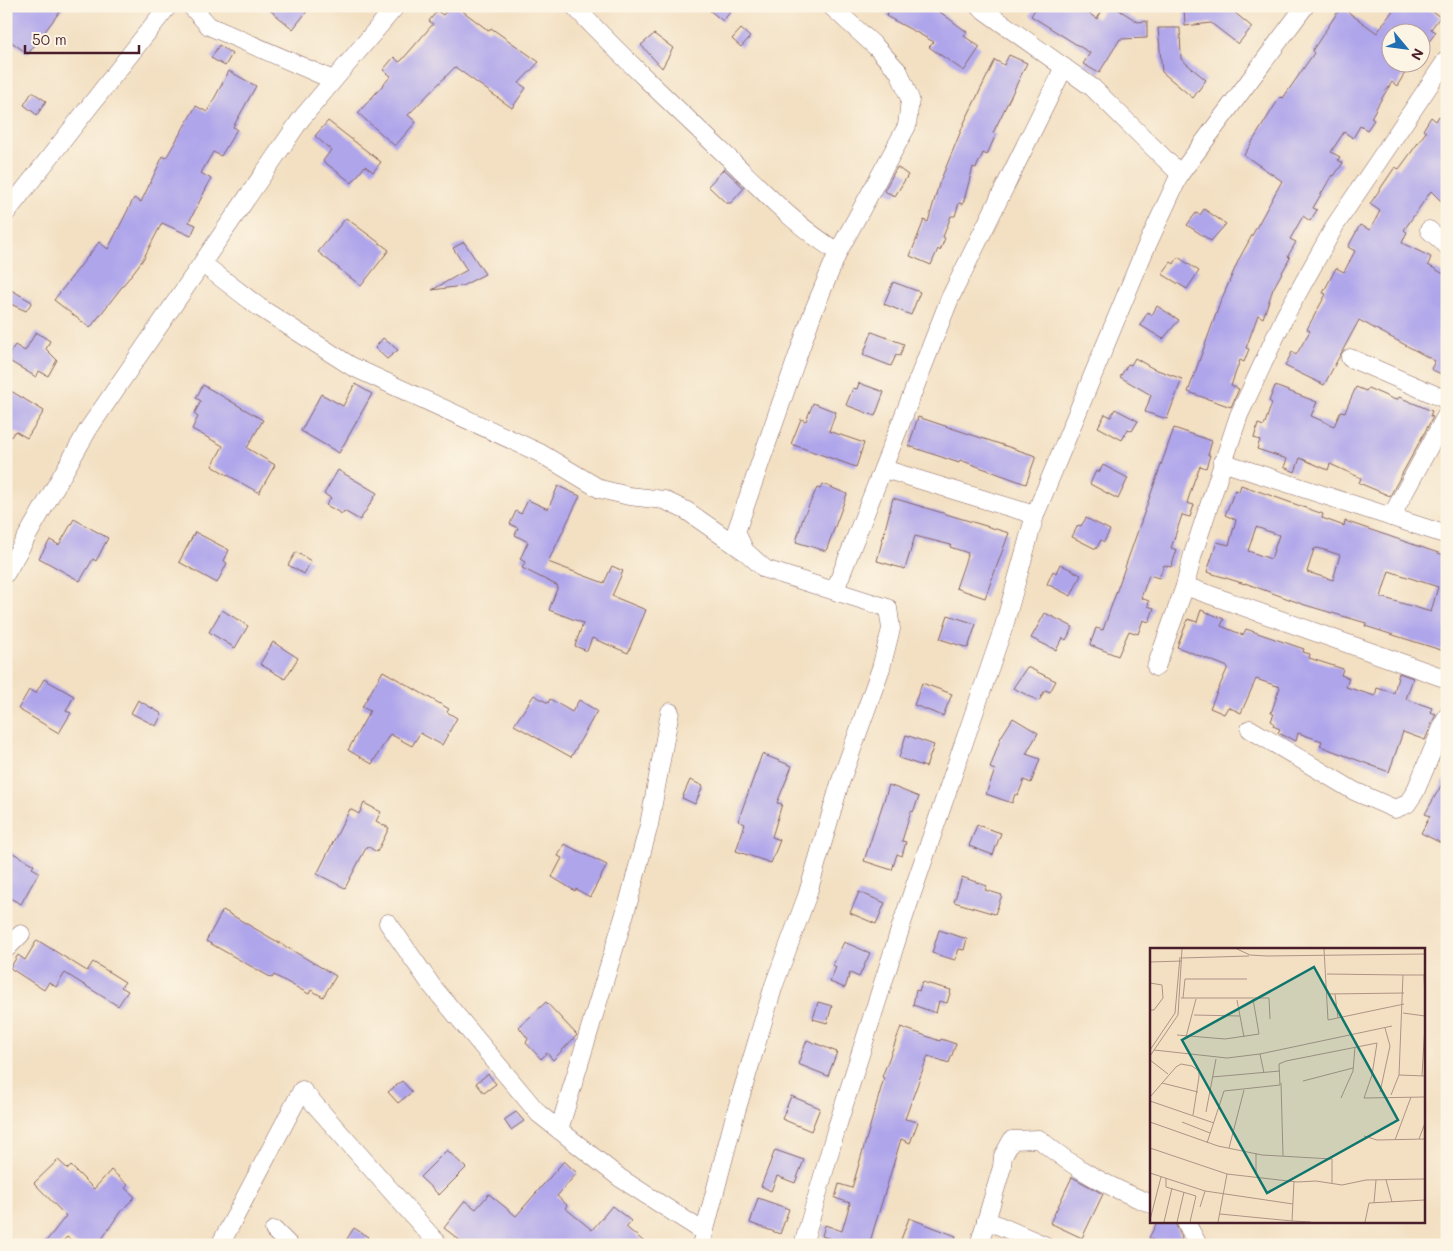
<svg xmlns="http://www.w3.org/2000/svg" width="1453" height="1251" font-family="Mali,sans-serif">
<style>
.building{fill:#afa5eb;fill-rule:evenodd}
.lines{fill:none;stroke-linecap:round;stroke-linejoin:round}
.street-casing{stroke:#856360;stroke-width:19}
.street{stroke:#fff;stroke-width:18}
.inset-road{fill:none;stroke:#af9386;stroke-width:1}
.view{fill:#0f766e;fill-opacity:0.15;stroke:#0f766e;stroke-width:2.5}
.inset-edge{fill:none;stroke:#4a1f2b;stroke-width:2.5}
</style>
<rect width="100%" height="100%" fill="#fcf5e5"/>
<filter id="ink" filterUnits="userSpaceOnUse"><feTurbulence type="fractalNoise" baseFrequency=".02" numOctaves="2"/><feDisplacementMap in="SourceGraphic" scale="10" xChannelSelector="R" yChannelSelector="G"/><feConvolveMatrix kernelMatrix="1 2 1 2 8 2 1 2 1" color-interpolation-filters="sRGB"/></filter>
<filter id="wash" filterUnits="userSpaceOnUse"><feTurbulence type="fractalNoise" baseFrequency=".0096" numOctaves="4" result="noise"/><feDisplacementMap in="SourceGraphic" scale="20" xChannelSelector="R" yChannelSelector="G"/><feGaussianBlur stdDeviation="1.12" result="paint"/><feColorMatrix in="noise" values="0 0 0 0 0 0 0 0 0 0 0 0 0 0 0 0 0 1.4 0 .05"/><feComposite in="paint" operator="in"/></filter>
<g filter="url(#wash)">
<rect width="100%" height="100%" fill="#f3e0c3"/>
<g id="blocks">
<g class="building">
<path d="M6 6H64L28 54 6 38Z"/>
<path d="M265 6H311L293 29Z"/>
<path d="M450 6H456L489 31 491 28 539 62 519 83 526 88 512 108 455 67 408 115 416 122 395 146 358 113 391 76 383 70 394 57 399 62 402 60 433 24 429 21 437 11 443 15Z"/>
<path d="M704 6H735L723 21Z"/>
<path d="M892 6H932L967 32 964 36 980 47 964 71 929 47 934 42 886 16Z"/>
<path d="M1037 6H1078L1097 19 1105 6H1113L1138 22 1147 21V38L1120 39 1099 73 1083 64 1090 53 1031 16Z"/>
<path d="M1184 6H1227L1252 27 1238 44 1211 23 1185 26Z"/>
<path d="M1396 6H1425L1440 17 1431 29 1436 32 1420 54V32H1390V62H1408L1403 71 1405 73 1397 86 1392 82 1379 103 1371 118 1374 120 1367 130 1360 126 1353 138 1344 132 1331 152 1340 157 1338 160 1343 163 1334 176 1332 175 1313 208 1317 210 1310 221 1303 216 1290 239 1296 242 1288 256 1290 258 1273 289 1263 318 1258 315 1246 348 1249 349 1244 362 1240 360 1231 386 1239 389 1231 407 1188 392 1220 303 1239 259 1282 181 1244 155 1280 97 1283 98 1314 53 1312 51 1341 7 1377 33Z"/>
<path d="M1158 28H1180L1181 59 1206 80 1193 98 1162 72Z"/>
<path d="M741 29 750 37 741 47 732 39Z"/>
<path d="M654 34 673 48 662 68 641 45Z"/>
<path d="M219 45 232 54 225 66 211 58Z"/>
<path d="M1009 55 1027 63 993 133 996 134 987 155 983 153 976 168 973 167 963 204 959 203 955 216H951L943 237 945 238 940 251 938 249 931 265 910 256 924 220 928 222 939 184 965 121 995 60 1004 65Z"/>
<path d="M229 71 256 86 233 127 237 129 221 156 213 152 201 173 211 179 189 222 196 225 191 236 162 223 142 261 90 328 54 300 99 242 108 249 134 198 141 202 163 156 166 158 196 106 207 112Z"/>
<path d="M32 92 46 101 37 115 24 105Z"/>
<path d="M1439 116 1447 121V207L1431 191 1404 230 1407 232 1402 243 1431 257 1428 265 1447 276V377L1431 369 1435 361 1359 320 1324 385 1285 366 1292 352 1296 355 1310 331 1307 329 1326 294 1323 293 1336 268 1344 272 1355 251 1348 247 1360 225 1370 230 1380 211 1370 204 1395 167 1399 169 1426 132 1423 130 1431 117 1436 121Z"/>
<path d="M328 121 381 162 373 172 365 166 352 183 323 161 331 150 315 136Z"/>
<path d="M897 167 908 175 895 196 884 191Z"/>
<path d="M724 169 744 188 731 203H726L708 186Z"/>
<path d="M1204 209 1226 224 1211 241 1187 225 1196 213 1200 215Z"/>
<path d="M346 218 389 250 361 286 318 252Z"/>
<path d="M464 242 485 274 462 286 432 290 467 270 453 248Z"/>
<path d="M1178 257 1199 271 1187 289 1162 274 1171 262 1174 264Z"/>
<path d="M893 282 920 292 911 315 884 304Z"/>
<path d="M6 287 32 302 26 311 6 302Z"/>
<path d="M1157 306 1179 320 1163 339 1140 325 1148 312 1152 315Z"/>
<path d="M36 332 50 341 46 349 57 360 48 376 39 371 36 377 6 359 15 345 25 351Z"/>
<path d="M872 332 904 344 900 356 896 355 891 366 863 355Z"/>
<path d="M383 338 398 350 387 359 375 348Z"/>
<path d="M1135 358 1152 368 1182 379 1167 419 1145 412 1151 395 1120 377 1128 364 1131 365Z"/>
<path d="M859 383 884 392 875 416 846 405 853 388 857 389Z"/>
<path d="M355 384 372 394 339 453 301 431 321 394 343 406Z"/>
<path d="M203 385 263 420 247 448 275 465 259 493 212 466 223 446 192 429 198 417 194 414 201 401 196 398Z"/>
<path d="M1275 386 1317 402 1311 416 1334 426 1341 411 1345 412 1356 387 1366 391 1368 388 1393 399 1397 400 1399 397 1432 411 1430 416 1433 417 1390 496 1359 483 1361 478 1330 464 1328 470 1300 458 1295 472 1284 467 1287 459 1257 449 1260 440 1254 438 1258 424 1264 426 1272 403 1269 401Z"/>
<path d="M6 388 44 411 27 438 15 431 6 444Z"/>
<path d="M813 403 836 412 829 431 864 443 856 467 791 444 801 419 806 421Z"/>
<path d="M1115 409 1138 421 1132 431 1128 429 1122 440 1098 427 1105 414 1111 417Z"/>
<path d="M918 417 1036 456 1026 484 960 460 959 463 909 446Z"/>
<path d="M1174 428 1212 441 1208 455H1210L1206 468 1200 466 1194 481 1187 503 1194 505 1190 517 1182 515 1171 548 1177 550 1171 567 1164 565 1159 578 1149 575 1141 598 1149 601 1148 606 1154 608 1149 622 1143 620 1138 634 1129 631 1118 656 1090 645 1096 628 1103 630Z"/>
<path d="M1103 465 1128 478 1118 499 1090 484 1096 471 1099 472Z"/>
<path d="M338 470 377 493 360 520 344 511 342 514 326 505 331 498 324 494Z"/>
<path d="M823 484 847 494 826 551 796 542 803 518 817 488 820 489Z"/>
<path d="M1241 485 1323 514 1322 518 1344 526 1345 521 1447 556V652L1365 626 1366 623 1305 605 1245 583V584L1207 572 1217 542 1229 545 1236 520 1225 515 1235 490 1239 491ZM1256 527 1279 535 1271 559 1248 551ZM1318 548 1340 555 1333 580 1307 572 1314 549ZM1389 571 1438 587 1431 612 1381 597Z"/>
<path d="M558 486 580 496 548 562 604 583 612 566 623 571 612 596 646 610 628 653 592 638 587 651 575 646 583 623 549 610 558 586 522 568 525 562 520 559 528 542 515 535 518 528 510 524 516 511 521 514 528 500 548 509Z"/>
<path d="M893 498 1009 533 985 598 956 588 968 553 950 547 951 545 915 536 905 569 877 561Z"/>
<path d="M1086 518 1110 530 1104 542 1101 540 1096 549 1072 537 1078 525 1081 526Z"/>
<path d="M74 519 108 538 96 561 93 559 80 581 39 558 50 540 59 545Z"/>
<path d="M195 532 229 550 224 561 227 563 217 583 179 562Z"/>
<path d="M296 552 311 561 304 574 288 565Z"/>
<path d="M1060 564 1081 575 1071 596 1047 584 1053 571 1056 573Z"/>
<path d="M222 610 248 626 235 648 209 632Z"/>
<path d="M1201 610 1224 619 1221 626 1243 635 1246 629 1304 649 1303 652 1310 654 1309 658 1343 669 1341 675 1349 678 1346 687 1375 696 1377 688 1394 693 1399 673 1413 678 1406 699 1432 708 1430 712 1436 714 1425 740 1403 732 1389 772 1320 746 1322 741 1298 733 1296 741 1278 733 1280 729 1273 726 1274 723 1271 721 1274 714 1271 713 1280 687 1256 679 1241 713 1228 707 1224 714 1210 708 1228 667 1177 647 1188 619 1197 622Z"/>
<path d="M1045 613 1073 627 1066 640 1063 638 1056 650 1031 638Z"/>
<path d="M948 615 976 624 968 648 940 639Z"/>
<path d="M273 642 298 658 285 679 260 664Z"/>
<path d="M1027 667 1056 681 1050 692 1045 690 1039 701 1013 688Z"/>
<path d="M383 671 449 709 447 712 457 718 442 745 420 733 412 746 390 734 372 764 348 750 370 711 362 707Z"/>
<path d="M44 679 74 696 66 711 71 713 59 733 18 709 29 690 36 693Z"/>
<path d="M922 683 952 694 943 716 914 705Z"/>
<path d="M534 695 548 703 550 699 572 712 579 700 597 711 571 757 514 725Z"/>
<path d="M138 700 162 714 156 726 131 713Z"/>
<path d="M1013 718 1038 733 1026 754 1040 759 1031 783 1024 780 1018 795 1015 794 1012 803 986 794 995 770 990 768 1001 737Z"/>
<path d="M906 735 934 745 926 767 899 758Z"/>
<path d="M762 754 792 766 777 803 782 804 772 837 780 840 771 863 736 851 745 824 738 821Z"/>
<path d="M1447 775V846L1421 833 1430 816 1425 814Z"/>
<path d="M690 780 703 786 695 804 682 798Z"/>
<path d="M889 785 919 797 913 812 911 811 902 841 906 842 902 856 897 854 892 870 864 861Z"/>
<path d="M364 803 381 812 376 821 389 828 377 852 367 846 345 888 317 874 350 809 359 814Z"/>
<path d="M977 825 1001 833 993 855 969 846Z"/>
<path d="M564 844 607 865 590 897 576 889 575 891 552 877 562 858 558 856Z"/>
<path d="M6 849 34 865 32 868 39 872 21 904 6 896Z"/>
<path d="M962 877 987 886 985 890 1002 895 995 914 954 902Z"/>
<path d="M859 892 885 903 876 924 850 913Z"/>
<path d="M223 910 336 976 323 997 311 990 309 994 274 975 272 978 206 941Z"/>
<path d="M939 930 967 939 964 950 959 949 955 960 932 953Z"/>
<path d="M37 940 87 971 93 962 125 982 121 987 128 991 118 1006 65 973 56 987 49 982 44 990 10 968 18 955 25 960Z"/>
<path d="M844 942 870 953 859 977 850 973 845 988 830 982 836 967 833 965Z"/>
<path d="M922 982 951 990 947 1003 939 1001 936 1013 913 1005 916 990 919 991Z"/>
<path d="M546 1002 577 1035 553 1060 547 1053 541 1059 526 1043 528 1039 519 1027Z"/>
<path d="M818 1002 832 1006 827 1023 813 1019Z"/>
<path d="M901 1027 940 1041 941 1039 956 1044 949 1063 928 1056 927 1058 905 1119 918 1122 910 1143 901 1139 869 1245H838L839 1242 822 1236 825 1225 842 1231 850 1203 835 1198 839 1184 852 1188 884 1078 882 1077Z"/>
<path d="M807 1040 837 1052 828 1076 798 1064Z"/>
<path d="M488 1074 496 1084 484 1093 476 1083Z"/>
<path d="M402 1081 412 1092 398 1103 388 1092Z"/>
<path d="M791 1096 820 1108 811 1131 782 1119Z"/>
<path d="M516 1112 524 1121 511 1130 504 1120Z"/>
<path d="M447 1150 466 1168 439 1195 420 1177Z"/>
<path d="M775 1150 804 1160 795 1183 777 1176 771 1191 761 1186Z"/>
<path d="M58 1160 68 1169 71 1166 94 1189 111 1170 128 1185 125 1188 135 1197 120 1212 98 1245H77L67 1237 59 1245H43L66 1216 34 1183Z"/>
<path d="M564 1161 577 1173 557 1196 567 1205 565 1208 592 1230 612 1206 631 1221 626 1227 648 1245H466L444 1228 465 1201 476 1209 489 1194 516 1216Z"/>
<path d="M1072 1177 1103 1194 1082 1238 1050 1223Z"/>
<path d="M758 1198 789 1209 780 1234 750 1223Z"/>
<path d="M909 1218 956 1236 953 1245H899Z"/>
<path d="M1157 1222H1171L1176 1225 1182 1238 1179 1245H1162L1149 1238Z"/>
<path d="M354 1228 368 1237 363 1245H343Z"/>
</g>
</g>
</g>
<g filter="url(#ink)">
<use href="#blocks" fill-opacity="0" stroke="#856360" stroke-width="1"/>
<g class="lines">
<g class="street-casing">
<g id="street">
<path d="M191 6 209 26 333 80"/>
<path d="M574 6C625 60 678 110 732 161 765 193 798 228 838 252"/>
<path d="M978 6 1093 88 1180 174"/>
<path d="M1447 59 1336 224 1285 316 1239 415 1193 554 1185 586 1447 679"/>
<path d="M6 213 168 6"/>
<path d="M1429 230 1447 246"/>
<path d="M203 264 259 307 351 366 540 453 600 489 629 496 664 500 687 511 744 551"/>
<path d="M1350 358 1447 400"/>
<path d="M1222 462 1447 535"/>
<path d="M884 469 1035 515"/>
<path d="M1391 517 1447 414"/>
<path d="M6 573 89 428 301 119 396 6"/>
<path d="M835 590 950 298 1064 67"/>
<path d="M1156 667 1185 586"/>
<path d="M1250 729 1354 791 1395 809 1407 804 1415 792 1447 716"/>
<path d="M388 923 432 986 539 1114 620 1178 704 1232"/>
<path d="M6 949 21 934"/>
<path d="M559 1130 629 900 649 825 670 712"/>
<path d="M986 1220 1044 1245"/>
<path d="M1186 1222 1198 1245"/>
<path d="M274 1230 289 1245"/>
<path d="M220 1245 302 1090 439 1245"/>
<path d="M701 1245 735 1115 774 985 807 896 840 783 881 668 891 629 888 608 765 569 745 551 736 532 813 312 838 252 907 126 910 99 899 72 876 47 831 6"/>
<path d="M803 1245 836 1130 905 914 1004 626 1035 515 1143 254 1180 174 1305 6"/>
<path d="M979 1245 1002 1167 1003 1156 1012 1140 1039 1139C1075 1169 1108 1187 1152 1204"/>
</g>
</g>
<use href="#street" class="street"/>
</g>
</g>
<g transform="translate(1150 948)">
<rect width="275" height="275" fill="#f3e0c3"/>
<path class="inset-road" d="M87 1 100 7 117 8 275 6M174 1 178 72 254 56M32 10 99 8M0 14 32 13M177 26 253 27 249 127 241 147M253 27H274L275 52M0 35 12 37 13 50 4 62H0M178 46 254 45M185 46 188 70M31 50H119L120 71M33 50 35 31H97M87 52 94 89M253 65 275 68M44 67 90 68M27 87 75 91 109 86 103 51M36 89 46 51M0 102 25 65 30 9M4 102 77 110 110 106 242 78M110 106 114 125M0 108 28 67 32 1M0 112 18 126M249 127 275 128M272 128 275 76M62 129 130 123M153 133 203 120M12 135 48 144M131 135 133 208M230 144 240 98 235 80M0 149 26 119 31 116 42 118 49 123V129L43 167M191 150 203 123 205 99M0 153 64 175M56 164 66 111M0 174 68 198 112 207 182 211V235M32 174 60 185M214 188 227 192 275 191M269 191 275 175M245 192 261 149M57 195 74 143 130 137 129 116 136 113 227 95 222 127 214 150 275 149M0 200 77 226 147 234 166 233 192 237 216 232 275 231M79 200 94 142M0 225 55 243 143 256M106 227V205M16 230V239L46 248 40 274M236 232 242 254M224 255 226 232M50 259 55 243M70 266 142 273 144 233M0 272 11 229M142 273 161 274M14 274 22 240M27 274 34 244M68 274 77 226M215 274 219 255 275 252"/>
<path class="view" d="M164 19 248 172 117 245 32 92Z"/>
<rect width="275" height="275" class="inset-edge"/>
</g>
<rect width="1453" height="1251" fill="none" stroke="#fcf5e5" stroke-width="25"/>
<g transform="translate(1406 48) rotate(119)"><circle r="24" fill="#fcf5e5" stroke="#b59f9b"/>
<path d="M0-4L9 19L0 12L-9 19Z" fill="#1f6fb2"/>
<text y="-8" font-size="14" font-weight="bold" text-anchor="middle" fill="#4a1f2b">N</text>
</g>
<path d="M25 45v8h114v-8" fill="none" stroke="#4a1f2b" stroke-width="2.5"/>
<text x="32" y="45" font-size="15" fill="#4a1f2b" stroke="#fcf5e5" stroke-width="4" paint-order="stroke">50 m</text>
</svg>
